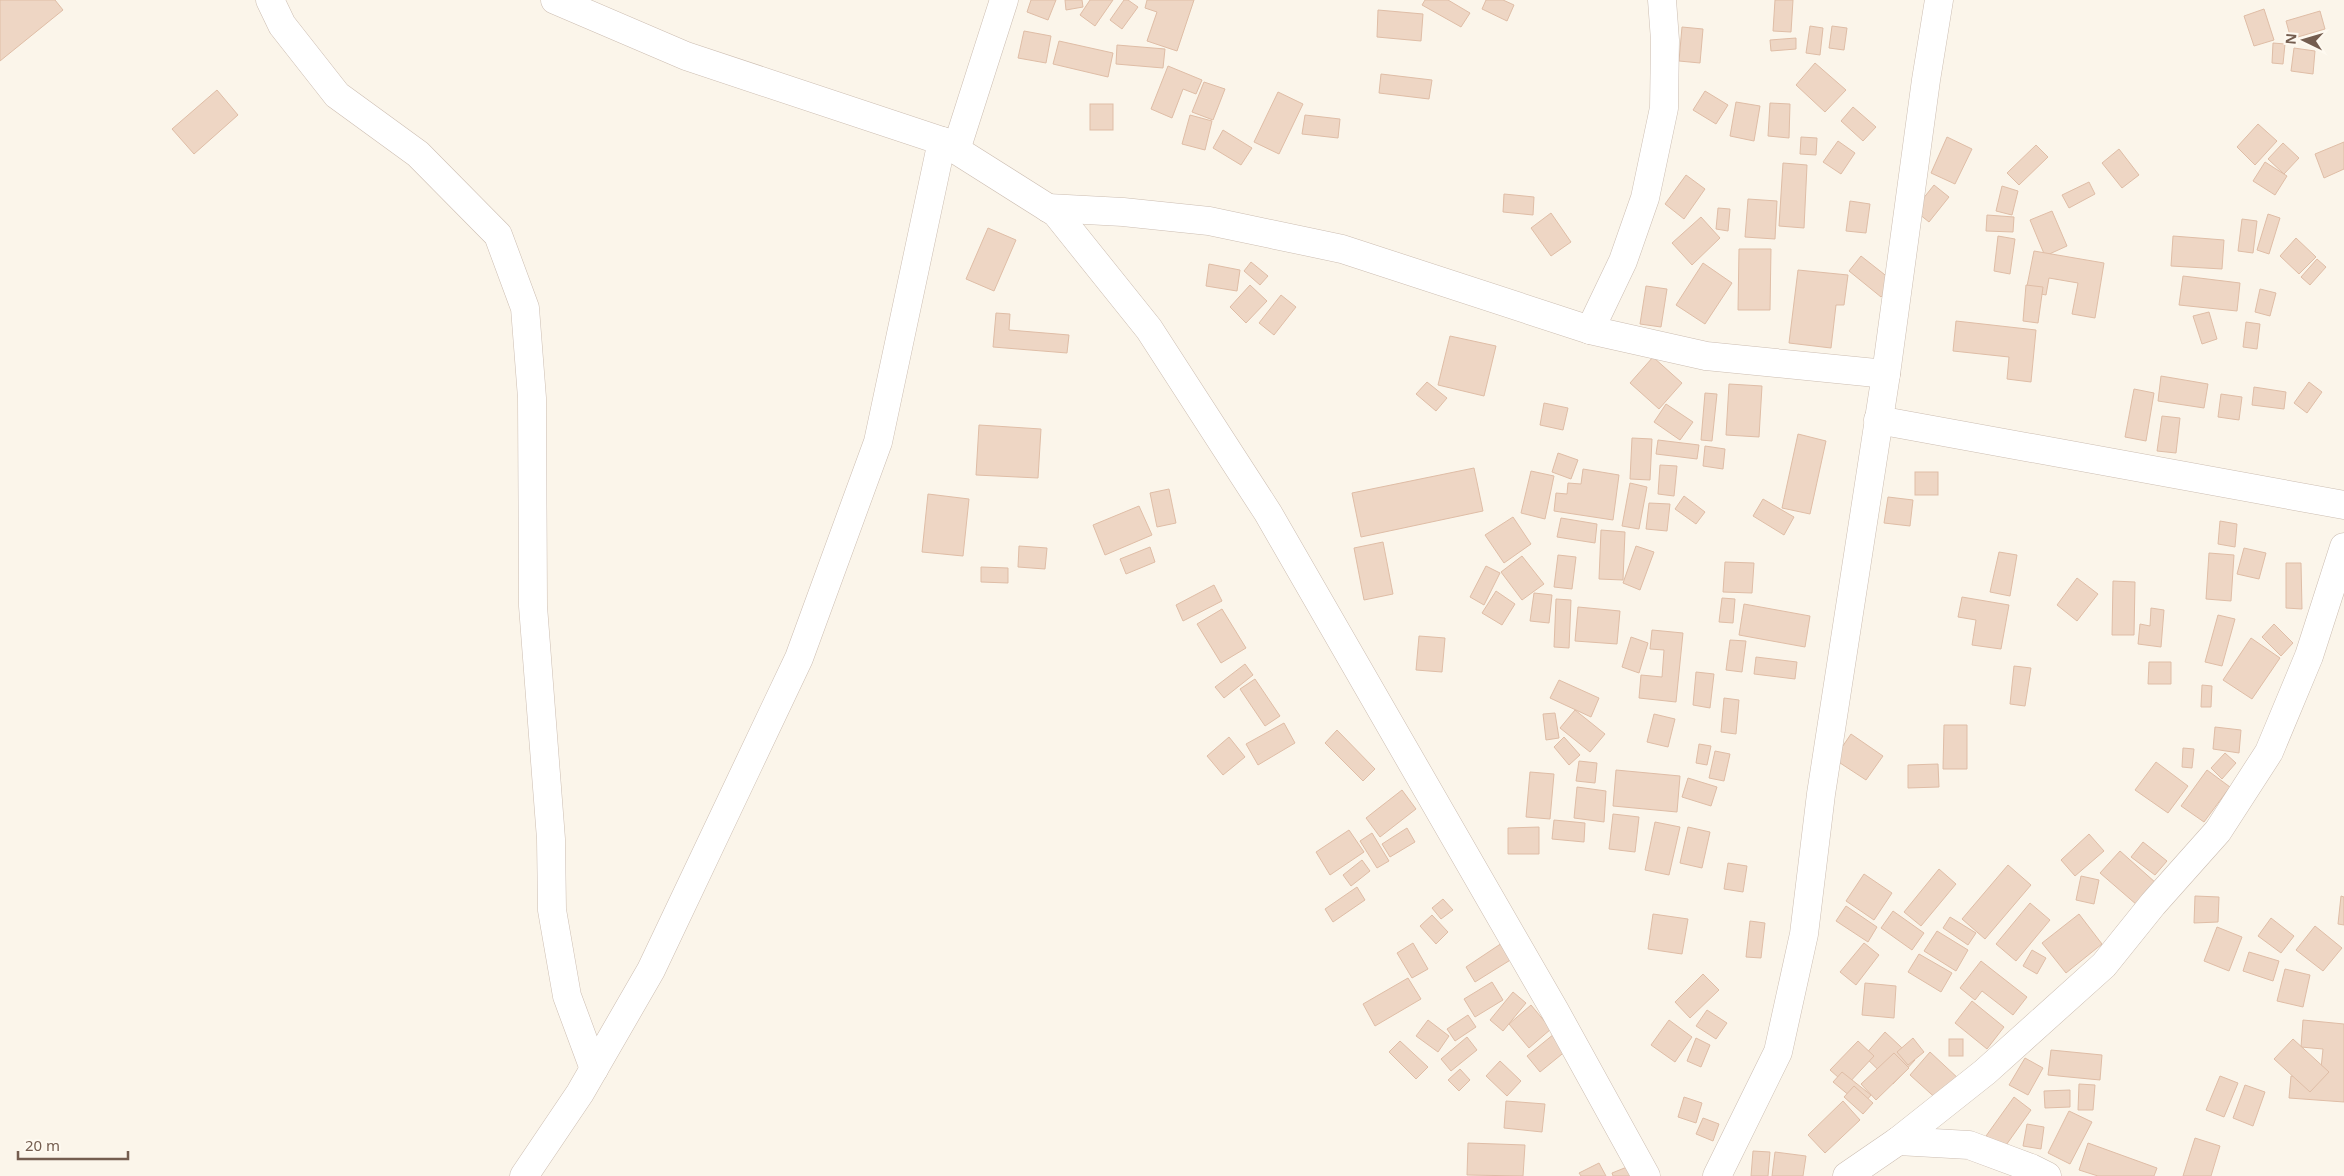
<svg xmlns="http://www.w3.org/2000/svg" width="2344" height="1176" font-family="'Noto Sans',sans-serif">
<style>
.building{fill:#eed6c4;stroke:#dfbda6}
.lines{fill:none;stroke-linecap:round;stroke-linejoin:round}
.minor-casing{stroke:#ccbdb1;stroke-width:29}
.minor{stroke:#fff;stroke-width:28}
</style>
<rect width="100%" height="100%" fill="#fbf5ea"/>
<g class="building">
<path d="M0 0H55L63 10 0 61Z"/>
<path d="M1031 0H1056L1048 20 1027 12Z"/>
<path d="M1065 0H1082L1083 7 1066 10Z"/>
<path d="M1090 0H1113L1095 26 1080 15Z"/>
<path d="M1124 0H1128L1138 7 1122 29 1110 20Z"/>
<path d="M1147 0H1194L1177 51 1147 41 1157 12 1145 8Z"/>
<path d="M1425 0H1448L1470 13 1461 27 1422 5Z"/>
<path d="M1486 0H1503L1514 5 1507 21 1482 9Z"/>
<path d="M1775 0H1793L1791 32 1773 31Z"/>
<path d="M2264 9 2274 40 2254 46 2244 16Z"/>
<path d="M1378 10 1423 14 1421 41 1377 37Z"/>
<path d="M2320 11 2325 29 2291 39 2286 21Z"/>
<path d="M1810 26 1823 28 1820 55 1806 53Z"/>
<path d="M1832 26 1847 28 1844 50 1829 48Z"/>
<path d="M1682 27 1703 29 1700 63 1679 61Z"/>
<path d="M1024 31 1051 36 1046 63 1018 58Z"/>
<path d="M1796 38V49L1771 51 1770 40Z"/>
<path d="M1059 41 1113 53 1108 77 1053 64Z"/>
<path d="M2273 43 2285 44 2283 64 2272 63Z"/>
<path d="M1117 45 1165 49 1163 68 1116 64Z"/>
<path d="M2294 48 2315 51 2313 74 2291 71Z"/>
<path d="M1815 63 1846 90 1825 112 1796 85Z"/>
<path d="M1168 66 1202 80 1196 94 1183 89 1172 118 1151 109Z"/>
<path d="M1381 74 1432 80 1429 99 1379 93Z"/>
<path d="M1204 82 1225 89 1213 120 1192 112Z"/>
<path d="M217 90 238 115 194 154 172 129Z"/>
<path d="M1705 91 1728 105 1716 124 1693 110Z"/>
<path d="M1278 92 1303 104 1279 154 1254 142Z"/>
<path d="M1736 102 1760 106 1754 141 1730 136Z"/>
<path d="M1770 103 1790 104 1789 138 1768 136Z"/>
<rect x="1090" y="104" width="23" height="26"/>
<path d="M1853 107 1876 127 1863 141 1841 121Z"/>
<path d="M1190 115 1212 121 1205 150 1182 144Z"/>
<path d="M1305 115 1340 119 1338 138 1302 134Z"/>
<path d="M2258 124 2277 141 2255 165 2237 147Z"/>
<path d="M1223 130 1252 148 1241 165 1213 148Z"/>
<path d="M1801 137 1817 138 1816 155 1800 154Z"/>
<path d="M1947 137 1972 149 1955 184 1931 173Z"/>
<path d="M1838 141 1855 153 1841 174 1823 162Z"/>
<path d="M2344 142V169L2324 178 2315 154Z"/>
<path d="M2283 143 2299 158 2284 174 2268 159Z"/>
<path d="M2036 145 2048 157 2019 185 2007 173Z"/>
<path d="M2119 149 2139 175 2122 188 2102 163Z"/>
<path d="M2265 162 2287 176 2275 195 2253 181Z"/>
<path d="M1783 163 1807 165 1804 228 1779 226Z"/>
<path d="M1686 175 1705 189 1684 219 1665 204Z"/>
<path d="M2089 182 2095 194 2069 208 2062 195Z"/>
<path d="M1934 185 1949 197 1929 222 1914 210Z"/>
<path d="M2002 186 2018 191 2012 215 1996 211Z"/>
<path d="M1504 194 1534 197 1533 215 1503 212Z"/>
<path d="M1748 199 1777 201 1775 239 1745 237Z"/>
<path d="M1850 201 1870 204 1866 233 1846 231Z"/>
<path d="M1718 208 1730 209 1728 231 1716 229Z"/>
<path d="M2052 211 2067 246 2045 256 2030 220Z"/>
<path d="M1551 213 1571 242 1551 256 1531 228Z"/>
<path d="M2268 214 2280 218 2269 254 2257 250Z"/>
<path d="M1987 215 2014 217 2013 232 1986 231Z"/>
<path d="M1701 217 1720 238 1692 265 1672 243Z"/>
<path d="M2242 219 2257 221 2253 253 2238 251Z"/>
<path d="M988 228 1016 240 994 291 966 279Z"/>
<path d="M1998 236 2015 239 2010 274 1994 271Z"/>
<path d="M2173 236 2224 240 2222 269 2171 266Z"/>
<path d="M2296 238 2316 257 2299 274 2280 256Z"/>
<path d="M1739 249H1771L1770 310H1738Z"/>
<path d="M2034 251 2104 263 2095 318 2072 314 2078 283 2049 278 2046 295 2026 291Z"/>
<path d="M1861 256 1894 282 1881 297 1849 271Z"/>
<path d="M2317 259 2326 267 2310 285 2301 277Z"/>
<path d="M1251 262 1268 276 1260 285 1244 271Z"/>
<path d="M1703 263 1732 283 1705 324 1676 305Z"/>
<path d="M1209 264 1240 270 1237 291 1206 286Z"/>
<path d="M1798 270 1848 275 1844 305H1836L1831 348 1789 343Z"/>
<path d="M2183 276 2240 283 2237 311 2179 305Z"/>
<path d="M1250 285 1267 301 1246 323 1230 307Z"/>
<path d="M2026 285 2043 287 2038 323 2023 321Z"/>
<path d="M1646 286 1667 289 1661 327 1640 324Z"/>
<path d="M2260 289 2276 293 2270 316 2255 312Z"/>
<path d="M1281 295 1296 307 1274 335 1259 323Z"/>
<path d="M2209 312 2217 339 2202 344 2193 316Z"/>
<path d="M996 313 1010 314 1009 330 1069 335 1067 353 993 347Z"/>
<path d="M1956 321 2036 330 2031 382 2007 379 2009 357 1953 351Z"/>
<path d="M2246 322 2260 324 2257 349 2243 347Z"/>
<path d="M1450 336 1496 346 1484 396 1438 385Z"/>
<path d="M1653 357 1682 383 1659 409 1630 383Z"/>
<path d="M2161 376 2208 384 2204 408 2158 401Z"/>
<path d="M1427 382 1447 398 1436 411 1416 394Z"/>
<path d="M2309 382 2322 392 2307 413 2294 403Z"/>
<path d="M1729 384 1762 386 1759 437 1726 435Z"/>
<path d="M2254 387 2286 392 2284 409 2252 405Z"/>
<path d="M2134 389 2154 393 2146 441 2125 437Z"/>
<path d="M1705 393 1717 394 1712 441 1701 440Z"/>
<path d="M2221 394 2242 397 2239 420 2218 417Z"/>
<path d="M1544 403 1568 408 1563 430 1540 425Z"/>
<path d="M1666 404 1693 422 1680 440 1654 422Z"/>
<path d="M2162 416 2180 418 2176 453 2157 451Z"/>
<path d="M979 425 1041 429 1038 478 976 475Z"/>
<path d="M1798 434 1826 441 1810 514 1782 508Z"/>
<path d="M1632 438 1652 439 1650 480 1630 479Z"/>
<path d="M1658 440 1699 445 1697 459 1656 454Z"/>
<path d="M1705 446 1725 449 1723 469 1703 466Z"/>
<path d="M1558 453 1578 460 1571 479 1552 472Z"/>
<path d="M1660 465 1677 466 1674 496 1658 494Z"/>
<path d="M1474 468 1483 511 1361 537 1352 493Z"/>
<path d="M1583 469 1619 475 1613 520 1554 511 1556 493 1567 494 1568 483 1581 484Z"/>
<path d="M1531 471 1554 476 1545 519 1521 513Z"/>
<rect x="1915" y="472" width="23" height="23"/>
<path d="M1630 483 1647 487 1639 529 1622 526Z"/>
<path d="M1169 489 1176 523 1157 527 1150 493Z"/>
<path d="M928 494 969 499 963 556 922 552Z"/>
<path d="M1684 496 1705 512 1696 524 1675 509Z"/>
<path d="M1888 497 1913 500 1910 526 1884 523Z"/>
<path d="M1763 499 1794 517 1784 535 1753 516Z"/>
<path d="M1649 503 1670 504 1667 531 1646 529Z"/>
<path d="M1139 506 1152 535 1105 555 1093 525Z"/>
<path d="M1513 517 1531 544 1504 563 1485 535Z"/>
<path d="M1561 518 1597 524 1595 543 1557 537Z"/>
<path d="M2220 521 2237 524 2235 547 2218 544Z"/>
<path d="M1601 530 1625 532 1623 580 1599 579Z"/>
<path d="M1383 542 1393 594 1364 600 1354 548Z"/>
<path d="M1019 546 1047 548 1045 569 1018 567Z"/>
<path d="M1636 546 1654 552 1640 590 1623 583Z"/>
<path d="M1150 547 1155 562 1126 574 1120 559Z"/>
<path d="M2244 548 2266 553 2259 579 2237 574Z"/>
<path d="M1999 552 2017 555 2010 596 1990 592Z"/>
<path d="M2209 553 2234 555 2231 601 2206 599Z"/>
<path d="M1558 555 1576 557 1572 589 1554 587Z"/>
<path d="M1522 556 1544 584 1522 600 1501 572Z"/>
<path d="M1725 562 1754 563 1752 593 1723 592Z"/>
<path d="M2286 563H2301L2302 609 2286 608Z"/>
<path d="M1486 566 1500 573 1484 605 1470 597Z"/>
<path d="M981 567 1008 568V583L981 582Z"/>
<path d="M2077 578 2098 594 2077 621 2057 605Z"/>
<path d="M2113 581 2135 582 2134 635H2112Z"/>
<path d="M1214 585 1222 601 1183 621 1176 605Z"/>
<path d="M1496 591 1515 604 1502 625 1482 613Z"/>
<path d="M1534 593 1552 595 1549 623 1530 621Z"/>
<path d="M1962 597 2009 605 2001 649 1972 645 1976 620 1958 617Z"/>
<path d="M1722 598 1735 599 1733 623 1719 622Z"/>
<path d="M1556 599 1571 600 1569 648 1554 647Z"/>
<path d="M1744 604 1810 616 1805 647 1739 635Z"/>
<path d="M1578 607 1620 611 1617 644 1575 641Z"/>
<path d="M2151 608 2164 610 2161 647 2138 644 2140 624 2150 626Z"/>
<path d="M1222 609 1246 648 1221 663 1197 624Z"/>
<path d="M2218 615 2235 619 2222 666 2205 662Z"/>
<path d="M2274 624 2293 643 2281 656 2262 637Z"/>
<path d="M1652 630 1683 633 1676 702 1639 698 1641 675 1662 677 1664 650 1650 649Z"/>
<path d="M1419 636 1445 638 1442 672 1416 670Z"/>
<path d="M1631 637 1648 643 1639 673 1622 667Z"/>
<path d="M2251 638 2280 658 2252 699 2223 680Z"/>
<path d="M1730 640 1746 641 1742 672 1726 670Z"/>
<path d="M1756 657 1797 662 1795 679 1754 674Z"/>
<path d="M2149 662H2171V684H2148Z"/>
<path d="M1245 664 1253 675 1224 698 1215 687Z"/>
<path d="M2014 666 2031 668 2025 706 2010 704Z"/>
<path d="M1696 672 1714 674 1710 708 1693 705Z"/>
<path d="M1255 679 1280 716 1265 726 1240 689Z"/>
<path d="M1559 680 1599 698 1591 717 1550 698Z"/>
<path d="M2202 685 2212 686 2211 707H2201Z"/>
<path d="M1724 698 1739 700 1736 734 1721 732Z"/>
<path d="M1575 710 1605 734 1590 752 1560 728Z"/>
<path d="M1555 713 1559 738 1546 740 1543 714Z"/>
<path d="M1654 714 1675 719 1668 747 1647 742Z"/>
<path d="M1284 723 1295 743 1258 765 1246 744Z"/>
<path d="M1944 725H1967V769H1943Z"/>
<path d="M2215 727 2241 730 2239 753 2213 749Z"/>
<path d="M1337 730 1375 769 1363 781 1325 743Z"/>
<path d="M1851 734 1883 756 1866 780 1834 759Z"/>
<path d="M1229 737 1245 757 1223 775 1207 756Z"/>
<path d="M1564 737 1580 755 1569 765 1554 747Z"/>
<path d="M1699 744 1711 746 1707 765 1696 763Z"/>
<path d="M2183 748 2194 749 2192 768 2182 767Z"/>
<path d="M1715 751 1730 754 1724 781 1709 778Z"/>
<path d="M2225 753 2236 763 2222 779 2211 768Z"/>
<path d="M1579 761 1597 763 1595 783 1576 781Z"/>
<path d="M2156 762 2188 786 2168 813 2135 790Z"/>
<path d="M1938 764 1939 787 1908 788V765Z"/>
<path d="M1616 770 1680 776 1677 812 1613 806Z"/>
<path d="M2207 770 2230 787 2204 822 2181 806Z"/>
<path d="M1530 772 1554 774 1550 819 1526 817Z"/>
<path d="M1688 778 1717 787 1711 806 1682 797Z"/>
<path d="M1577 787 1606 791 1604 822 1574 818Z"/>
<path d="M1402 790 1416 809 1380 837 1366 818Z"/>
<path d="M1613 814 1639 817 1635 852 1609 849Z"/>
<path d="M1554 820 1585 823 1584 842 1552 839Z"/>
<path d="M1655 822 1680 827 1669 875 1645 870Z"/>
<path d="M1539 827V854H1508V828Z"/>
<path d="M1688 827 1710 832 1702 868 1680 863Z"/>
<path d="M1407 828 1415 842 1390 857 1382 844Z"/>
<path d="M1349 830 1364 852 1330 875 1316 852Z"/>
<path d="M1372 833 1389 861 1377 868 1360 841Z"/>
<path d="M2089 834 2104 851 2075 876 2061 860Z"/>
<path d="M2143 842 2167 861 2155 875 2131 857Z"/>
<path d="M2120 851 2156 883 2137 905 2100 873Z"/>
<path d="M1362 860 1370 871 1351 886 1343 875Z"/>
<path d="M1728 863 1747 866 1743 892 1724 889Z"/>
<path d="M2008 865 2031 885 1985 939 1962 919Z"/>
<path d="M1939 869 1956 884 1921 926 1904 912Z"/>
<path d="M1864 874 1892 893 1874 920 1846 901Z"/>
<path d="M2081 876 2099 880 2094 904 2076 900Z"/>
<path d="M1357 887 1365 900 1333 922 1325 909Z"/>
<path d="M2195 896 2219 897 2218 922 2194 923Z"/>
<path d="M2341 896 2344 897V925L2338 924Z"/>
<path d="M1443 899 1453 910 1441 919 1432 908Z"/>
<path d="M2030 903 2050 920 2016 961 1996 944Z"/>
<path d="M1846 906 1877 927 1868 942 1836 921Z"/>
<path d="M1893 911 1924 933 1912 950 1881 928Z"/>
<path d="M1653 914 1688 919 1682 954 1648 949Z"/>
<path d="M2079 914 2102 944 2066 973 2042 943Z"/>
<path d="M1432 915 1448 932 1436 944 1420 926Z"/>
<path d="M1950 917 1976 933 1968 945 1943 928Z"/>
<path d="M2271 918 2294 936 2281 953 2258 936Z"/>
<path d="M1750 921 1765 923 1761 958 1746 957Z"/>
<path d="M2315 926 2342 948 2323 971 2296 950Z"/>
<path d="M2217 927 2242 937 2229 971 2204 961Z"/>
<path d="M1937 931 1968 950 1956 971 1924 951Z"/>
<path d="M1413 943 1428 969 1412 978 1397 953Z"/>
<path d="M1502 943 1512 959 1475 982 1466 967Z"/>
<path d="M1864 943 1879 955 1856 985 1840 972Z"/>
<path d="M2032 950 2046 958 2037 974 2023 966Z"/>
<path d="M2249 952 2279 961 2273 981 2243 971Z"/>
<path d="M1919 954 1952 973 1941 992 1908 972Z"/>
<path d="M1981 961 2027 997 2013 1015 1982 991 1975 1000 1960 988Z"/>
<path d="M2285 969 2310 975 2303 1007 2277 1001Z"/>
<path d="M1703 974 1719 990 1690 1018 1675 1002Z"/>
<path d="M1408 978 1421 999 1375 1026 1363 1004Z"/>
<path d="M1492 982 1503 1000 1475 1017 1464 999Z"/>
<path d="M1865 983 1896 986 1894 1018 1862 1015Z"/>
<path d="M1513 992 1526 1003 1503 1031 1490 1020Z"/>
<path d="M1972 1001 2004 1027 1987 1049 1955 1023Z"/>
<path d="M1531 1005 1551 1029 1529 1048 1509 1024Z"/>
<path d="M1707 1010 1727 1023 1716 1039 1696 1026Z"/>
<path d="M1468 1015 1476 1027 1455 1041 1447 1029Z"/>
<path d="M1428 1020 1449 1036 1438 1052 1416 1036Z"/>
<path d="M1669 1020 1692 1037 1675 1062 1651 1045Z"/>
<path d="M2303 1020 2344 1024V1102L2289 1098 2291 1076 2320 1078 2323 1049 2301 1047Z"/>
<path d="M1885 1032 1915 1060 1893 1084 1864 1056Z"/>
<path d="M1554 1034 1567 1050 1540 1072 1527 1056Z"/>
<path d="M1467 1037 1477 1050 1451 1071 1441 1059Z"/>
<path d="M1696 1038 1710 1045 1701 1067 1687 1061Z"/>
<path d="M1913 1038 1924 1052 1908 1065 1897 1052Z"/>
<rect x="1949" y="1039" width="14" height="17"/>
<path d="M2293 1039 2329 1072 2310 1092 2274 1059Z"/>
<path d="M1400 1041 1428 1067 1416 1079 1389 1052Z"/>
<path d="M1858 1041 1874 1056 1847 1085 1830 1070Z"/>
<path d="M2051 1050 2102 1055 2100 1080 2048 1075Z"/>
<path d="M1930 1052 1960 1080 1940 1102 1910 1075Z"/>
<path d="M1894 1053 1909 1068 1876 1100 1861 1084Z"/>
<path d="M2025 1058 2043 1068 2028 1095 2009 1085Z"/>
<path d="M1500 1061 1521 1081 1507 1096 1486 1076Z"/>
<path d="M1460 1069 1470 1080 1459 1091 1448 1080Z"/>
<path d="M1842 1072 1871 1095 1862 1106 1833 1082Z"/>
<path d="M2220 1076 2238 1083 2224 1117 2206 1110Z"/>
<path d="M2079 1084 2095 1085 2093 1110H2078Z"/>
<path d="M2245 1085 2265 1092 2253 1126 2233 1118Z"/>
<path d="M1854 1086 1873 1103 1863 1114 1844 1097Z"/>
<path d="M2070 1090V1107L2045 1108 2044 1091Z"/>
<path d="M1684 1097 1702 1103 1696 1123 1678 1117Z"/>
<path d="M2014 1097 2031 1110 2004 1148 1986 1136Z"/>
<path d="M1506 1101 1545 1104 1542 1132 1504 1128Z"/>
<path d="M1843 1101 1860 1120 1825 1153 1808 1135Z"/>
<path d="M2069 1111 2092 1122 2070 1164 2048 1153Z"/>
<path d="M1703 1118 1719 1124 1713 1141 1696 1134Z"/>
<path d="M2027 1124 2044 1127 2041 1149 2023 1146Z"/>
<path d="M2195 1138 2220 1146 2211 1176H2183Z"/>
<path d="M1468 1143 1525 1145 1523 1176 1467 1175Z"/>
<path d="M2088 1143 2157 1168 2154 1176H2098L2079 1170Z"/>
<path d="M1753 1151 1770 1152 1768 1176H1751Z"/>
<path d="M1775 1152 1806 1156 1803 1176H1772Z"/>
<path d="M1599 1163 1606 1176H1581L1579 1173Z"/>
<path d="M1632 1165 1637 1176H1613L1612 1173Z"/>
</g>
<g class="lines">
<g class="minor-casing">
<g id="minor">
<path d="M270 0 282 25 337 95 418 154 498 235 525 308 532 398 533 606 551 839 552 910 567 996 594 1069"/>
<path d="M555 0 686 56 942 141 1056 213 1149 329 1268 513 1555 1011 1646 1176"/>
<path d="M956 150 1004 0"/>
<path d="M1048 208 1123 212 1209 221 1342 249 1590 330 1706 356 1886 374"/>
<path d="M1590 330 1623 261 1645 198 1664 108 1665 40 1662 0"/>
<path d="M1878 420 2344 505"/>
<path d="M1898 1141 1969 1145 2031 1168 2047 1176"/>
<path d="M524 1176 580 1093 651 970 799 658 878 442 942 141"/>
<path d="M1717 1176 1778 1052 1804 934 1821 794 1886 374 1926 80 1939 0"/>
<path d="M1847 1176 1898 1141 1985 1072 2104 965 2153 904 2218 831 2269 752 2309 656 2344 547"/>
</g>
</g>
<use href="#minor" class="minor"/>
</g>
<g transform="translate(2304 40) rotate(275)" stroke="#fef9f0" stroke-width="4" paint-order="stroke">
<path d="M0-4L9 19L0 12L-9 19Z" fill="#745d4f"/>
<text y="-8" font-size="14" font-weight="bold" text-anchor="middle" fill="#745d4f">N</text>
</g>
<path d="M18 1151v8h110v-8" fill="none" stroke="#745d4f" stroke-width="2.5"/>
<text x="25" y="1151" font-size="15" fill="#745d4f" stroke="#fef9f0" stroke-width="4" paint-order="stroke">20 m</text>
</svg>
